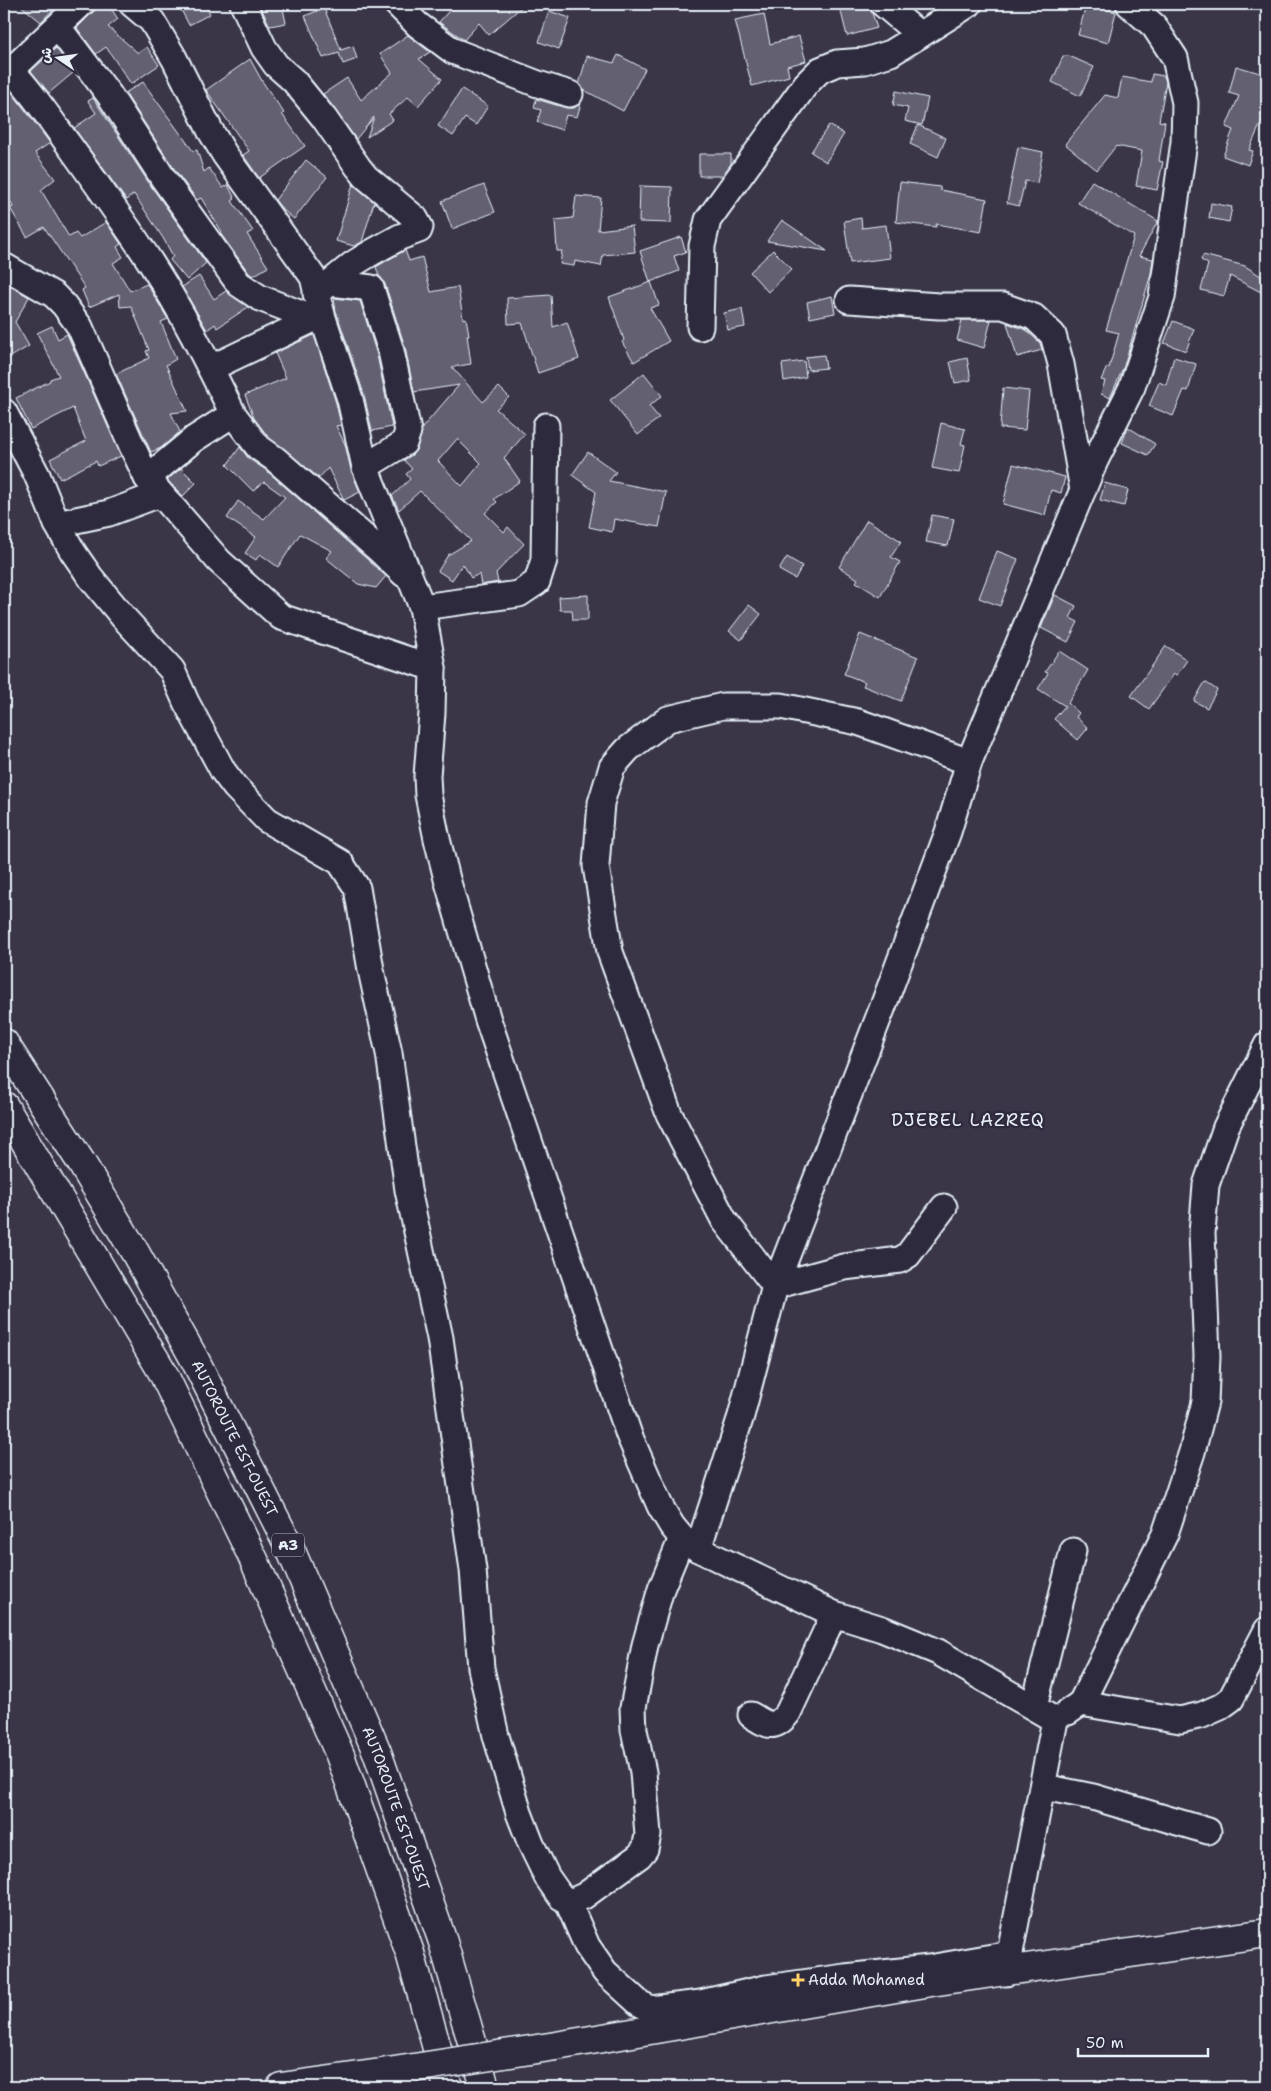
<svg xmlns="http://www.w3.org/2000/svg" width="1271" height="2091" font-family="'Shantell Sans','Playpen Sans Arabic',sans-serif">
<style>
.building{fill:#636171;stroke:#e8f1f8;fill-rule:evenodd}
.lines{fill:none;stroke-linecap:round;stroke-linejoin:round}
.minor-casing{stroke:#e8f1f8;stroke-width:29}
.major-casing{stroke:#e8f1f8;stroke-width:31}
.highway-casing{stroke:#e8f1f8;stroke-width:31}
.minor{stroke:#2f2a3d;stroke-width:25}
.major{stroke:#2f2a3d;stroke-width:28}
.highway{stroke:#2f2a3d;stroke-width:28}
.major-bridge-casing{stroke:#e8f1f8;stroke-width:31;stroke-linecap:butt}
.major-bridge{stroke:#2f2a3d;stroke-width:28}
.poi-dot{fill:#ffd166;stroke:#2f2a3d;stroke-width:2}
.labels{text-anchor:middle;stroke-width:5;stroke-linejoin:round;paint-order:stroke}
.shield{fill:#2f2a3d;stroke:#b0b5c0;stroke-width:1}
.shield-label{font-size:14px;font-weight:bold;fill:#e8f1f8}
.street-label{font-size:15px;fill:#e8f1f8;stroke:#2f2a3d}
.poi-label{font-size:15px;fill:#e8f1f8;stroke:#2f2a3d;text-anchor:start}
.quarter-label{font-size:18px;letter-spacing:1px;fill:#e8f1f8;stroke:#2f2a3d}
</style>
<rect width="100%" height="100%" fill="#3a3648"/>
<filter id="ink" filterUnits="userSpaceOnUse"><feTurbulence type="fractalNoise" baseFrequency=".02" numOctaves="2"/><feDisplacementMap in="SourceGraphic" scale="10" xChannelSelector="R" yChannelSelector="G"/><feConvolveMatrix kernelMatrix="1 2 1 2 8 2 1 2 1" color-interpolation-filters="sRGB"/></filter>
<g filter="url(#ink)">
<g class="building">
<path d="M19 4H58L41 22Z"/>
<path d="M104 4H108L118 19 108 27 138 53 147 47 159 65 131 84 106 47 96 54 77 28 93 12Z"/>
<path d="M178 4H205L210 14 189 25Z"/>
<path d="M267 4H282L286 23 270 26 261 8Z"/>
<path d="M455 4H525L489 35 479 23 464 40 439 22Z"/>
<path d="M839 4H869L877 28 847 36Z"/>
<path d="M1086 5 1116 12 1108 43 1078 35Z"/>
<path d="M324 8 341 50 353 46 357 59 343 64 339 53 323 58 305 16Z"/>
<path d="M549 11 570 18 559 49 539 42Z"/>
<path d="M764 14 770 44 799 36 806 61 787 66 789 76 752 86 735 20Z"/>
<path d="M408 35 430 52 419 59 442 79 418 106 408 97 389 114 393 120 367 137 374 117 356 139 323 94 347 78 361 100 392 73 380 54Z"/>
<path d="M56 48 74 72 49 93 31 71Z"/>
<path d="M618 55 645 69 623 111 584 90 579 84 587 56 614 63Z"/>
<path d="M1063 56H1069L1094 67 1080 96 1052 82Z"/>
<path d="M250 59 262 81 284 113 282 114 305 146 259 178 243 155 249 151 206 90Z"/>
<path d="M1236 66 1267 75V95L1262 115 1264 116 1249 150 1253 151 1248 165 1223 156 1233 130 1226 127 1239 96 1229 93Z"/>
<path d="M1152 74 1164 76 1166 82 1159 121 1165 122 1159 161 1163 162 1157 190 1136 186 1142 151 1116 146 1097 170 1065 144 1105 95 1118 98 1122 77 1151 82Z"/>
<path d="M143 82 193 151 197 150 204 172 209 168 223 188 228 185 235 199 232 201 253 231 247 234 268 267 253 276 249 273 220 233 222 232 201 198 197 200 175 170 125 93Z"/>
<path d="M462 89 488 106 476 125 465 118 453 136 438 126Z"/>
<path d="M10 90 50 143 35 153 55 179 41 190 69 237 76 233 80 238 106 222 121 244 117 247 123 257 113 263 130 291 147 284 168 319 161 322 176 359 166 365 187 411 171 413 180 432 161 448 151 452 116 374 149 358 146 351 149 350 131 306 120 307 119 294 89 307 82 290 85 288 44 227 27 237 10 208 13 207 4 188V91Z"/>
<path d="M896 91 928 98 922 125 905 121 908 108 893 105Z"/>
<path d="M93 98 151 186 206 263 187 280 170 260 173 256 163 238 134 194 126 200 74 128 96 113 88 101Z"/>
<path d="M536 99 566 108H574L581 103 577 117 566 115 562 130 537 122 541 110 534 108Z"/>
<path d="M829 125 844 134 826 162 811 152Z"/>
<path d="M918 125 946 138 938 157 910 144Z"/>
<path d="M1018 147 1043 152 1037 183 1025 181 1019 206 1007 203Z"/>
<path d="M699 154H731V164L722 176H699Z"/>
<path d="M306 160 327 177 294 219 283 210 275 200Z"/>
<path d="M1092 181 1158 221 1139 256 1153 259 1151 274 1124 366 1110 398 1101 394 1105 381 1101 380 1107 367 1109 368 1119 333 1106 330 1134 236 1078 203Z"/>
<path d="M900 182 940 187V190L987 199 981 232 936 224V227L896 222Z"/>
<path d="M353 184 374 202 362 242 354 246 336 241Z"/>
<path d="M484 185 495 212 452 229 442 201Z"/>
<path d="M640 186 672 187 671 223 639 222Z"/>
<path d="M576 196 601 198 598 230 632 226 635 252 603 255 601 266 575 261 574 266 560 264 562 251H557L555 220 573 218Z"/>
<path d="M1211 203 1232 207 1229 222 1209 218Z"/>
<path d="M861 218 862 228 886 225 890 258 850 263 844 221Z"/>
<path d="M782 220 827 251 767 241Z"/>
<path d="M681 237 686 252 674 256 679 271 650 282 640 251Z"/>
<path d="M405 250 409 261 422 257 431 292 458 287 463 319 466 318 469 335H467L471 364 452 367 483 402 499 387 509 397 496 409 525 434 504 458 520 481 494 499 497 502 485 513 504 532 508 527 524 544 496 573 498 582 481 585 479 574 471 578 463 564 452 580 438 571 448 555 471 541 420 491 399 510 392 496 410 479 406 474 412 469 404 460 412 455 417 448 422 428 459 385 414 392 405 347 385 284 379 276 376 267ZM457 439 481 463 462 486 438 461Z"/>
<path d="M773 250 792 269 768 292 750 272Z"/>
<path d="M1203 255 1245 266 1267 280 1261 292 1230 276 1224 296 1201 290 1208 264 1201 260Z"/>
<path d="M199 276 214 299 226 291 248 307 217 328 215 324 207 330 182 287Z"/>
<path d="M4 282 29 297 15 322 29 346 4 361Z"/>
<path d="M651 282 659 305 650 308 669 341 634 362 622 342 624 340 609 297Z"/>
<path d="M551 295 553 327 567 322 579 359 538 373 522 323 508 324 507 298Z"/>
<path d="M832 296 835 313 810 318 807 302Z"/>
<path d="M334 298 360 301 377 355 392 427 372 431 364 394 336 311Z"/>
<path d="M742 309 745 327 728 330 724 313Z"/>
<path d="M962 320H991L984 348 957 340Z"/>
<path d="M1173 321 1194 329 1186 351 1164 343Z"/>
<path d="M1007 323 1026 330 1040 343 1042 350 1017 357Z"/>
<path d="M52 326 58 339 67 334 121 456 98 466 96 461 60 479 50 459 86 441 73 408 31 429 16 398 50 381V379L59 376 37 333Z"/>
<path d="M314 335 336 403 341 425 336 426 345 444 351 470 360 492 344 500 328 468 319 478 268 437 254 418 245 395 286 378 275 353Z"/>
<path d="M824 355 826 368 808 370 806 357Z"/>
<path d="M1174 357 1196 364 1188 391 1184 390 1173 416 1149 406 1159 382 1166 385Z"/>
<path d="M967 358 971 380 955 383 950 362Z"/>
<path d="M804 361 806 377 784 381 782 364Z"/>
<path d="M644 373 662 396 649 406 659 418 638 435 610 400Z"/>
<path d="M1003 388 1029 391 1025 430 1000 428Z"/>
<path d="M941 423 965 429 961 444 965 445 959 473 932 468Z"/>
<path d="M1128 427 1155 444 1148 455 1122 443Z"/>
<path d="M240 447 249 459 266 470 386 576 376 588 358 584 326 558 332 551 300 534 278 567 260 554 256 560 245 553 256 537 227 518 238 501 264 519 285 497 264 482 253 491 227 465Z"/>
<path d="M588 452 616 472 609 481 666 492 659 527 614 519 612 532 589 527 596 492 572 475Z"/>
<path d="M1013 464 1065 477 1061 493 1051 490 1045 515 1003 504Z"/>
<path d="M181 468 196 483 183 496 167 480Z"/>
<path d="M1105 483 1128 490 1124 506 1100 500Z"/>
<path d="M932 515 954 519 948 546 926 542Z"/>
<path d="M867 520 901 541 891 557 900 562 880 597 856 582 858 579 839 567Z"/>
<path d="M997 551 1018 559 1000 606 979 598Z"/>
<path d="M787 557 802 566 795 579 779 570Z"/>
<path d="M588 595V620H573L572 610H560L559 597Z"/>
<path d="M1055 595 1076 606 1070 618 1078 622 1068 642 1041 628Z"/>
<path d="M749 605 761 614 741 640 729 631Z"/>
<path d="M860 634 918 657 901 701 863 686 865 682 844 674Z"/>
<path d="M1166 646 1187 660 1177 675 1174 674 1149 709 1131 696Z"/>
<path d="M1059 651 1088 670 1068 703 1079 713 1076 717 1088 728 1078 740 1054 719 1065 706 1038 689 1048 673 1045 672Z"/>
<path d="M1205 682 1217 690 1207 708 1194 701Z"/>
</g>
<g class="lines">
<g class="minor-casing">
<g id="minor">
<path d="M132 4 152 21 174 58 210 130 225 155 313 277 322 315 350 399 365 467 422 607 433 668 432 713 427 776 428 795 437 839 447 879 488 1020 629 1435 660 1506 672 1526 682 1538 698 1549 834 1614 882 1629 938 1652 1055 1720 1006 1973"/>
<path d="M243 4 264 48 276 65 294 81 324 118 358 167 366 177 415 218 420 227 419 230 400 237 371 253 353 264 316 294"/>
<path d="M397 4 418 25 453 51 538 84 570 94"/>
<path d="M883 4 920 35 969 4"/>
<path d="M58 27 110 96 163 178 239 284 260 298 314 319"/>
<path d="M11 70C33 93 50 119 69 145 97 184 125 223 151 263 182 311 208 363 233 414"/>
<path d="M4 77 81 4"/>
<path d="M4 266 54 295 64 305 80 327 132 446 147 478 219 561 281 617 433 668"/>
<path d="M332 283 371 288 391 351 408 431 404 443 365 467"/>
<path d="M849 300 939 306H1003L1034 317 1053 335 1061 364 1083 490"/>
<path d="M700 327 702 246 708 220 806 84 820 70 837 63 865 61 891 53 920 35"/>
<path d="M211 368 322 315"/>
<path d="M4 412 37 475 57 524 73 552 91 578 124 618 172 670 186 702 223 771 235 787 267 820 340 862 357 888 371 970 389 1053 408 1190 440 1338 473 1570 481 1668 496 1736 519 1813 531 1844 547 1877 561 1897 567 1900 573 1901 584 1896 639 1856 645 1849 648 1835 643 1772 634 1730 633 1708 645 1645 661 1589 682 1538"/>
<path d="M147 478 194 439 233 414 258 447 275 459 378 549 404 574"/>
<path d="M57 524 109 513 160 494"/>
<path d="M422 607 519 594 537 582 544 560 546 426"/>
<path d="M944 1207 908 1255 900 1260 844 1267 775 1286 724 1220 669 1114 610 952 596 866 601 803 612 767 628 749 668 719 723 706H781L858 722 969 762"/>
<path d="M698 1549 741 1416 775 1286 882 1009 948 832 969 762 1095 461 1132 387 1162 297 1184 142 1185 103 1175 58 1154 26 1129 4"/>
<path d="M1081 1703 1165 1534 1192 1452 1205 1402 1207 1356 1202 1233 1206 1185 1226 1127 1267 1045"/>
<path d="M1034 1707 1073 1551"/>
<path d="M1068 1712 1081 1703 1180 1720 1202 1715 1220 1707 1231 1699 1267 1630"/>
<path d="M751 1715C767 1725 774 1731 788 1713L834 1614"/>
<path d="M1044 1787 1093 1797 1208 1831"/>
<path d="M567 1900 587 1946 605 1972 639 2003 651 2009 701 2003 766 1988 845 1977 929 1968 1010 1954"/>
</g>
</g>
<g class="major-casing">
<g id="major">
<path d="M556 2046 931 1982 1267 1933"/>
<path d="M281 2087 388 2072"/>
</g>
</g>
<g class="highway-casing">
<g id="highway">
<path id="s1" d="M4 1043 81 1162 136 1254 195 1360 289 1546 377 1752 443 1942 485 2087"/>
<path d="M4 1106 162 1371 254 1560 340 1755 410 1953 448 2087"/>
</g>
</g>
<use href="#minor" class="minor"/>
<use href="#major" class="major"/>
<use href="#highway" class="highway"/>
<g class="major-bridge-casing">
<path id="major-bridge" d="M388 2072 556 2046"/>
</g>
<use href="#major-bridge" class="major-bridge"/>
</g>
</g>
<path class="poi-dot" d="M795.5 1972.5h5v5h5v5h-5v5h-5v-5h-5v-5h5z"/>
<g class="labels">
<rect class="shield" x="272" y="1533.5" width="32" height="23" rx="4"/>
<g class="shield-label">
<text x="288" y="1550">A3</text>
</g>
<g class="street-label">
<text dy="5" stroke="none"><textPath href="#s1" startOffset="458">AUTOROUTE EST-OUEST</textPath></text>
<text dy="5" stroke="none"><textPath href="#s1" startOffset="862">AUTOROUTE EST-OUEST</textPath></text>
</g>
<g class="poi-label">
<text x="808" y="1985">Adda Mohamed</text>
</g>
<g class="quarter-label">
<text x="968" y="1126">DJEBEL LAZREQ</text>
</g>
</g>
<rect width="1271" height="2091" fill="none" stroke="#2f2a3d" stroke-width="20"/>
<rect x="10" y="10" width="1251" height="2071" fill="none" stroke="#e8f1f8" stroke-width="2" filter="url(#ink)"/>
<g transform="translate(58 58) rotate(283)" stroke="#2f2a3d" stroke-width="4" paint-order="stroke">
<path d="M0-4L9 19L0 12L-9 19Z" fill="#e8f1f8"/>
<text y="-8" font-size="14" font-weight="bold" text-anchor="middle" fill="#e8f1f8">ش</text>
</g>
<path d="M1078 2048v8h130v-8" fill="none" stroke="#e8f1f8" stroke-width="2.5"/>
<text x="1086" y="2048" font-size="15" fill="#e8f1f8" stroke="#2f2a3d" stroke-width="4" paint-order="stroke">50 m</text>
</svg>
